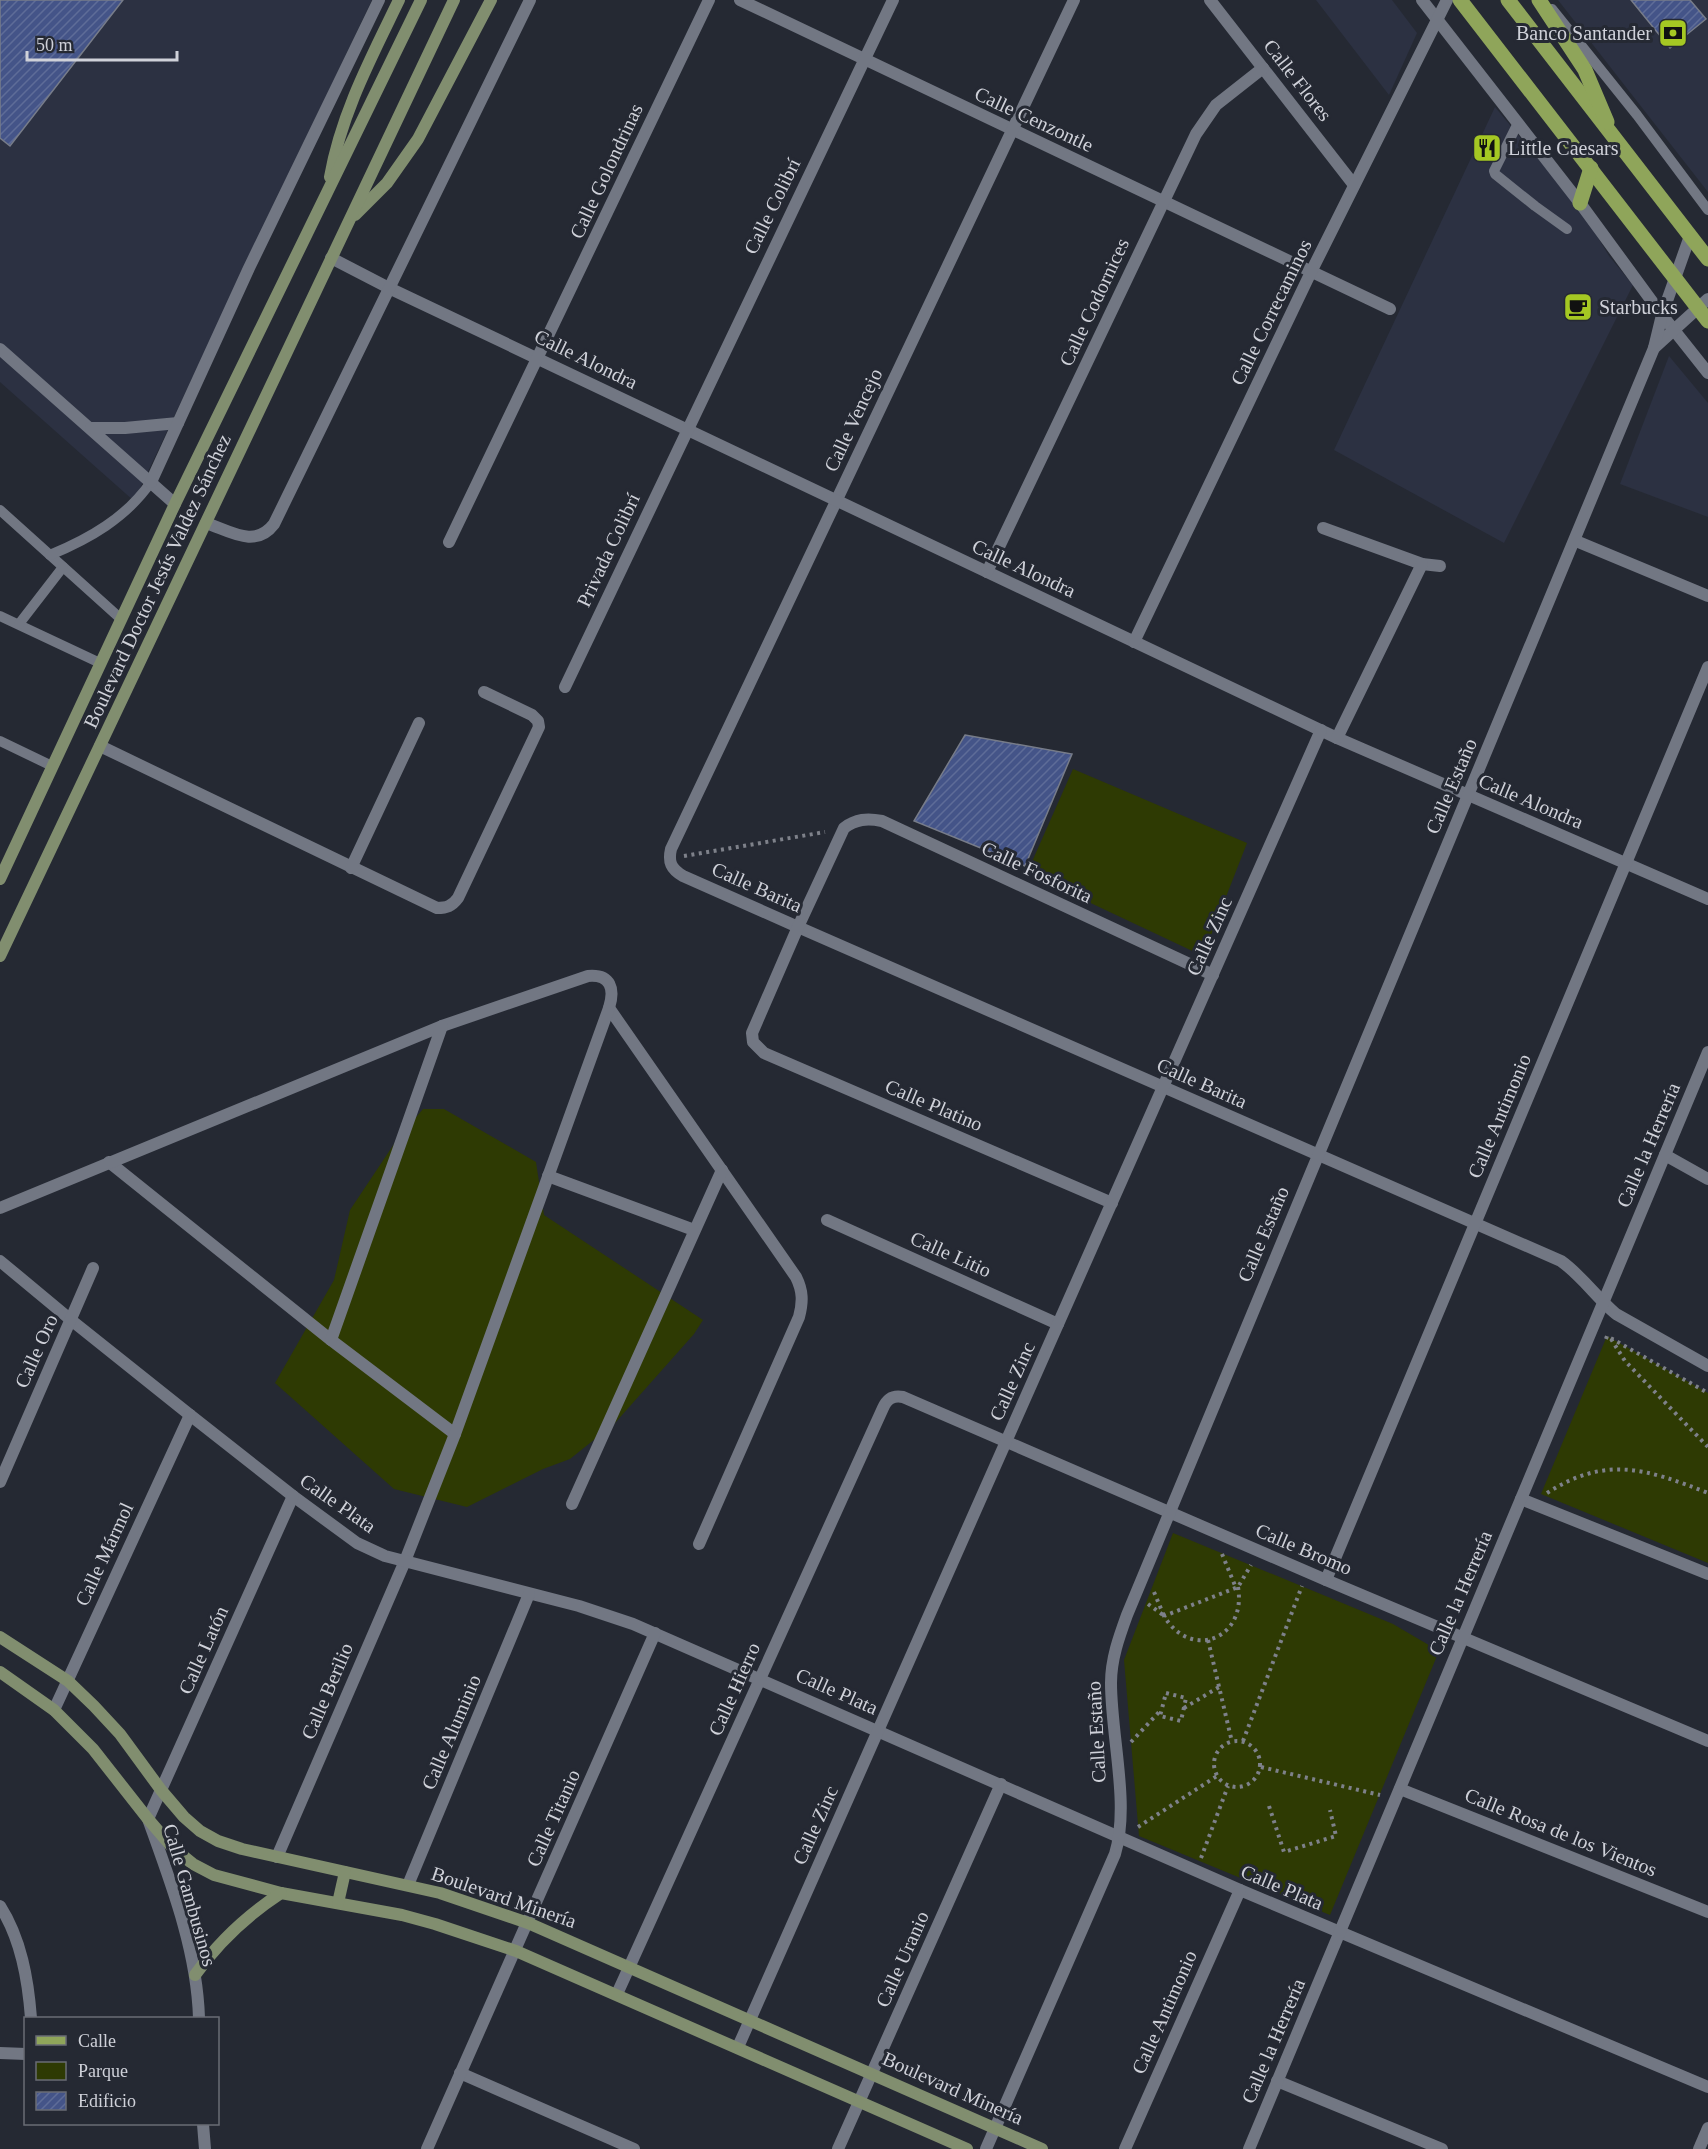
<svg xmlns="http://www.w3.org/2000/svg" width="1708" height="2149" font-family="'Times New Roman',serif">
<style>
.built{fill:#2c3142}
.park{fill:#2e3a03}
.building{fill:url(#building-hatch);stroke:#777c89;stroke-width:1.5}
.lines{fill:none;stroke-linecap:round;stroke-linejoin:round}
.path{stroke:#7e818a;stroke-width:4;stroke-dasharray:3 4.5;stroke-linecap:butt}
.lane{stroke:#727783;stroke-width:10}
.street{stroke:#727783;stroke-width:12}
.secondary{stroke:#818e6f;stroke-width:12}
.primary{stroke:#8fa55a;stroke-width:15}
.labels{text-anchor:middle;stroke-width:6;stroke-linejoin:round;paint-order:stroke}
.poi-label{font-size:20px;fill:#cfd1d9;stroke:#252933;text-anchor:start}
.street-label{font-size:20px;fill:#cfd1d9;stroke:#252933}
</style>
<defs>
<pattern id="building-hatch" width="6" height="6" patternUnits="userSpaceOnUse" patternTransform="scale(1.5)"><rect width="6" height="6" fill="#445488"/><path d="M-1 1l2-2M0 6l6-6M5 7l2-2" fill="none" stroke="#5e6c98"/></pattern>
</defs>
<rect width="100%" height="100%" fill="#252933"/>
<g class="built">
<path d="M0 0H372L134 501 0 382Z"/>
<path d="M1316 0H1392L1417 33 1389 95Z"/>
<path d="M1558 0H1708V192L1629 91Z"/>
<path d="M1495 107 1584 214 1609 256 1633 285 1504 543 1334 450Z"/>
<path d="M1669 356 1708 403V517L1620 484Z"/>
</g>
<g class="park">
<path d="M1073 769 1247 843 1203 956 1027 873Z"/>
<path d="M423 1109H444L536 1162 544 1215 703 1320 694 1334 615 1423 570 1459 543 1469 467 1507 394 1489 275 1383 334 1280 350 1210 396 1141Z"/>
<path d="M1607 1336 1708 1393V1563L1541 1494Z"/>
<path d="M1173 1533 1393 1624 1439 1651 1330 1915 1139 1836 1124 1660Z"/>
</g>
<g class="building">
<path d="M0 0H123L10 146 0 138Z"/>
<path d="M1631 0H1690L1706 19 1670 48Z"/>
<path d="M965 735 1072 754 1025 866 914 821Z"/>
</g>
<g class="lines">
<g class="path">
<path d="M684 856 825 832"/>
<path d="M1606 1339 1607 1336 1708 1393"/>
<path d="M1611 1339 1625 1361 1708 1447"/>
<path d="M1547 1493C1606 1455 1647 1469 1708 1493"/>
<path d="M1222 1554 1236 1588"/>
<path d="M1238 1587C1247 1639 1191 1661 1164 1616L1238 1587 1251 1565"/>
<path d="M1154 1592 1164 1616"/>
<path d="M1148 1604 1163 1615"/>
<path d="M1208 1640 1232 1742"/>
<path d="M1166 1693 1186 1698 1181 1721 1160 1716Z"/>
<path d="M1184 1708 1219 1687"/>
<circle cx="1237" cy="1764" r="23"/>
<path d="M1243 1741 1302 1586"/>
<path d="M1131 1742 1161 1710"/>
<path d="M1261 1767 1380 1795"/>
<path d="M1269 1806 1284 1852 1336 1836 1330 1810"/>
<path d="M1138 1827 1217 1776"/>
<path d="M1201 1858 1228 1786"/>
</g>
<g class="lane">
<path d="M1552 9 1637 115 1708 210"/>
<path d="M1518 123 1494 171 1495 174 1535 206 1567 229"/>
<path d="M0 510 121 619"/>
<path d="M50 555C89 539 126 518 151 482"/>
<path d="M0 616 100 663"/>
<path d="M19 624 63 567"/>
<path d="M0 741 52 766"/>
</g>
<g class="street">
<path d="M740 0 1390 309"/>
<path d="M1074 0 671 849C668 862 671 869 683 876L798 927 1561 1261C1582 1276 1596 1297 1616 1314L1708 1366"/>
<path d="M1210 0 1354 185"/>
<path d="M1422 0 1580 203 1662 315 1708 373"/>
<path d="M331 258 391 289 1337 738 1708 899"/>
<path d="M1654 348 1708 299"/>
<path d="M0 349 175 504"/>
<path d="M91 428H125L178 423"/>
<path d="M151 482 249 268 379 0"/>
<path d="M206 523C230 531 255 549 274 524L530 0"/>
<path d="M1323 528 1422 564 1440 566"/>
<path d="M1576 541 1708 596"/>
<path d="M449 542 709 0"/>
<path d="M987 572 1196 134 1216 105 1263 68"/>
<path d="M1134 642 1311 272 1447 0"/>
<path d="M565 687 893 0"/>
<path d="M1337 738 1422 564"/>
<path d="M100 746 437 908C447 908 452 906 458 898L539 727 538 721 532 715 484 692"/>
<path d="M351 868 419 723"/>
<path d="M609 1008 796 1277C803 1291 803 1302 799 1317L699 1544"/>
<path d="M1665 1155 1708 1179"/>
<path d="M109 1162 331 1340 455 1434"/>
<path d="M548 1176 694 1230"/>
<path d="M1112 1203 764 1053 753 1042 752 1033 798 927 844 828C856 819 867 818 882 821L1213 975"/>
<path d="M0 1208 442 1026 588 976C611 974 615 989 609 1008L455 1434 405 1561 277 1857"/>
<path d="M827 1220 1058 1324"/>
<path d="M0 1261 71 1320 190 1415 293 1496 357 1543 385 1556 579 1606 633 1624 1240 1890 1708 2087"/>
<path d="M331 1340 442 1026"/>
<path d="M0 1482 93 1268"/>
<path d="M1521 1499 1708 1574"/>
<path d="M572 1504 722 1170"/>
<path d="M1326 1580 1708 667"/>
<path d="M54 1710 190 1415"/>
<path d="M1400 1789 1708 1912"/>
<path d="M408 1885 529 1594"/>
<path d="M0 1906C21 1939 28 1979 31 2018"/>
<path d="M617 1994 883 1408C887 1399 893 1395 903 1397L1326 1580 1708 1741"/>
<path d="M199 2018C197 1950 171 1883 148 1819L293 1496"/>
<path d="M738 2047 1321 730"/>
<path d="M0 2053 26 2054"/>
<path d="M460 2073 634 2149"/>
<path d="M1277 2081 1442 2149"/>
<path d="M203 2124 205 2149"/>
<path d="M427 2149 655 1633"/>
<path d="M838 2149 1001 1784"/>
<path d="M986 2149 1115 1854C1130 1805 1111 1736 1111 1683 1111 1659 1119 1637 1127 1615L1654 348 1662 315 1690 236"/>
<path d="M1125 2149 1240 1890"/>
<path d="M1249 2149 1708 1052"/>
<path d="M1699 2149 1708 2128"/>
</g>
<g class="secondary">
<path d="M330 177C341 114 371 58 399 0"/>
<path d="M355 215 387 183 418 139 491 0"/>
<path d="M0 879 175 504 421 0"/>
<path d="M0 956 454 0"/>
<path d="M0 1637 68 1681 94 1706 120 1734 161 1790 184 1817 200 1831 218 1841 242 1849 440 1893 528 1923 1042 2149"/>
<path d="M0 1672 54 1710 93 1749 148 1819 172 1847 193 1864 214 1875 281 1893 402 1915 435 1924 516 1951 967 2149"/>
<path d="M338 1903 345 1872"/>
<path d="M195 1975C219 1941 246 1916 281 1893"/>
</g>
<g class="primary">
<path d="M1460 0 1708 321"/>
<path d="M1508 0 1708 259"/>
<path d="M1539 0 1585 70 1607 122"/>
<path d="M1580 203 1591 168"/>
</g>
</g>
<defs>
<g id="bank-square" transform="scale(1.5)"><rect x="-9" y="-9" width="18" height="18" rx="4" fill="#a5c823" stroke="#252933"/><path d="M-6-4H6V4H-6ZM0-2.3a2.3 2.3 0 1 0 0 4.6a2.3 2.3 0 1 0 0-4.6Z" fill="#111"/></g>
<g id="restaurant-square" transform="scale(1.5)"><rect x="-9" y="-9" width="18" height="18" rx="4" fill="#a5c823" stroke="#252933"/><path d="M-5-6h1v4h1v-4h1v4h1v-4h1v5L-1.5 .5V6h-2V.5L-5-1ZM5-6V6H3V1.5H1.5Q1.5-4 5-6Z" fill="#111"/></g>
<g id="cafe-square" transform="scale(1.5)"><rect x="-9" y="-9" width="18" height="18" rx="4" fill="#a5c823" stroke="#252933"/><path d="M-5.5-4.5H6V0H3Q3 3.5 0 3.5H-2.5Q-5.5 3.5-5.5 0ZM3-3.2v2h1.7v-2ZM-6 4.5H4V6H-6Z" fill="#111"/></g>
</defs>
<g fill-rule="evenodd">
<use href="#bank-square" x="1673" y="33"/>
<use href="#restaurant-square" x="1487" y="148"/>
<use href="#cafe-square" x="1578" y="307"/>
</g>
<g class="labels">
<g class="poi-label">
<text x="1652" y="40" text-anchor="end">Banco Santander</text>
<text x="1508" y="155">Little Caesars</text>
<text x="1599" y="314">Starbucks</text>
</g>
<g class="street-label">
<text transform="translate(1298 80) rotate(52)" y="7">Calle Flores</text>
<text transform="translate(1034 119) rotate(25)" y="7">Calle Cenzontle</text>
<text transform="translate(606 171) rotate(-65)" y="7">Calle Golondrinas</text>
<text transform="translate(772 206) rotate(-64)" y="7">Calle Colibrí</text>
<text transform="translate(1094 302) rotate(-65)" y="7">Calle Codornices</text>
<text transform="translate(1271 312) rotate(-64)" y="7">Calle Correcaminos</text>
<text transform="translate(586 359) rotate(26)" y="7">Calle Alondra</text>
<text transform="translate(853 420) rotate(-65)" y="7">Calle Vencejo</text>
<text transform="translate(608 550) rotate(-65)" y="7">Privada Colibrí</text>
<text transform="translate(1024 568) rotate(25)" y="7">Calle Alondra</text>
<text transform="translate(157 581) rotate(-65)" y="7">Boulevard Doctor Jesús Valdez Sánchez</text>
<text transform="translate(1451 786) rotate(-67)" y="7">Calle Estaño</text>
<text transform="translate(1531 801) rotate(23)" y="7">Calle Alondra</text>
<text transform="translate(1037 872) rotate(25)" y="7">Calle Fosforita</text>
<text transform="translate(757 887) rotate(24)" y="7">Calle Barita</text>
<text transform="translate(1209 936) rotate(-66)" y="7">Calle Zinc</text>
<text transform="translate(1202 1083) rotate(24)" y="7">Calle Barita</text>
<text transform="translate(934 1105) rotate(23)" y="7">Calle Platino</text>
<text transform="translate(1499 1116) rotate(-67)" y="7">Calle Antimonio</text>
<text transform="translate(1648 1145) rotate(-67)" y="7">Calle la Herrería</text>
<text transform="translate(1263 1234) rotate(-67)" y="7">Calle Estaño</text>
<text transform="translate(951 1254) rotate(24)" y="7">Calle Litio</text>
<text transform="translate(36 1351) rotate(-66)" y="7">Calle Oro</text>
<text transform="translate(1012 1381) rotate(-66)" y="7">Calle Zinc</text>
<text transform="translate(338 1503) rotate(35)" y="7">Calle Plata</text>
<text transform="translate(1304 1549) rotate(23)" y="7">Calle Bromo</text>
<text transform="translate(104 1554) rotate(-65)" y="7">Calle Mármol</text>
<text transform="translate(1460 1593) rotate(-67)" y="7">Calle la Herrería</text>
<text transform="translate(203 1650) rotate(-66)" y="7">Calle Latón</text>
<text transform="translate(734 1689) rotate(-66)" y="7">Calle Hierro</text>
<text transform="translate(327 1691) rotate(-67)" y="7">Calle Berilio</text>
<text transform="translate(837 1691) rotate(24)" y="7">Calle Plata</text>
<text transform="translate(451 1732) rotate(-67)" y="7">Calle Aluminio</text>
<text transform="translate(1096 1732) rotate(-93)" y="7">Calle Estaño</text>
<text transform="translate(553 1818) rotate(-66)" y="7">Calle Titanio</text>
<text transform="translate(815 1825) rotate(-66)" y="7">Calle Zinc</text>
<text transform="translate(1561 1832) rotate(22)" y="7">Calle Rosa de los Vientos</text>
<text transform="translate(1282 1887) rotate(23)" y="7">Calle Plata</text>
<text transform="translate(190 1895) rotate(74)" y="7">Calle Gambusinos</text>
<text transform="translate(504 1897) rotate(19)" y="7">Boulevard Minería</text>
<text transform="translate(902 1959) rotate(-66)" y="7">Calle Uranio</text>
<text transform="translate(1164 2012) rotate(-66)" y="7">Calle Antimonio</text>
<text transform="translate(1273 2041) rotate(-67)" y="7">Calle la Herrería</text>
<text transform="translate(953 2088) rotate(24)" y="7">Boulevard Minería</text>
</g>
</g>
<rect x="24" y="2017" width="195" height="108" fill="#252933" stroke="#696c75" stroke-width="1.5"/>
<rect x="36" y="2036" width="30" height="9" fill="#8fa55a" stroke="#696c75" stroke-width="1.5"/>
<text x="78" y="2047" font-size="18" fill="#cfd1d9">Calle</text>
<rect x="36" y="2062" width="30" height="18" fill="#2e3a03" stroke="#696c75" stroke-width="1.5"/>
<text x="78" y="2077" font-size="18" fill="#cfd1d9">Parque</text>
<rect x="36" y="2092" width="30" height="18" fill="url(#building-hatch)" stroke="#696c75" stroke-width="1.5"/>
<text x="78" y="2107" font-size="18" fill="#cfd1d9">Edificio</text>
<path d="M27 51v9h150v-9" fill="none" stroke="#cfd1d9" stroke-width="3"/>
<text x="36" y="51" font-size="18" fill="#cfd1d9" stroke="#252933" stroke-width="4.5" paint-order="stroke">50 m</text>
</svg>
